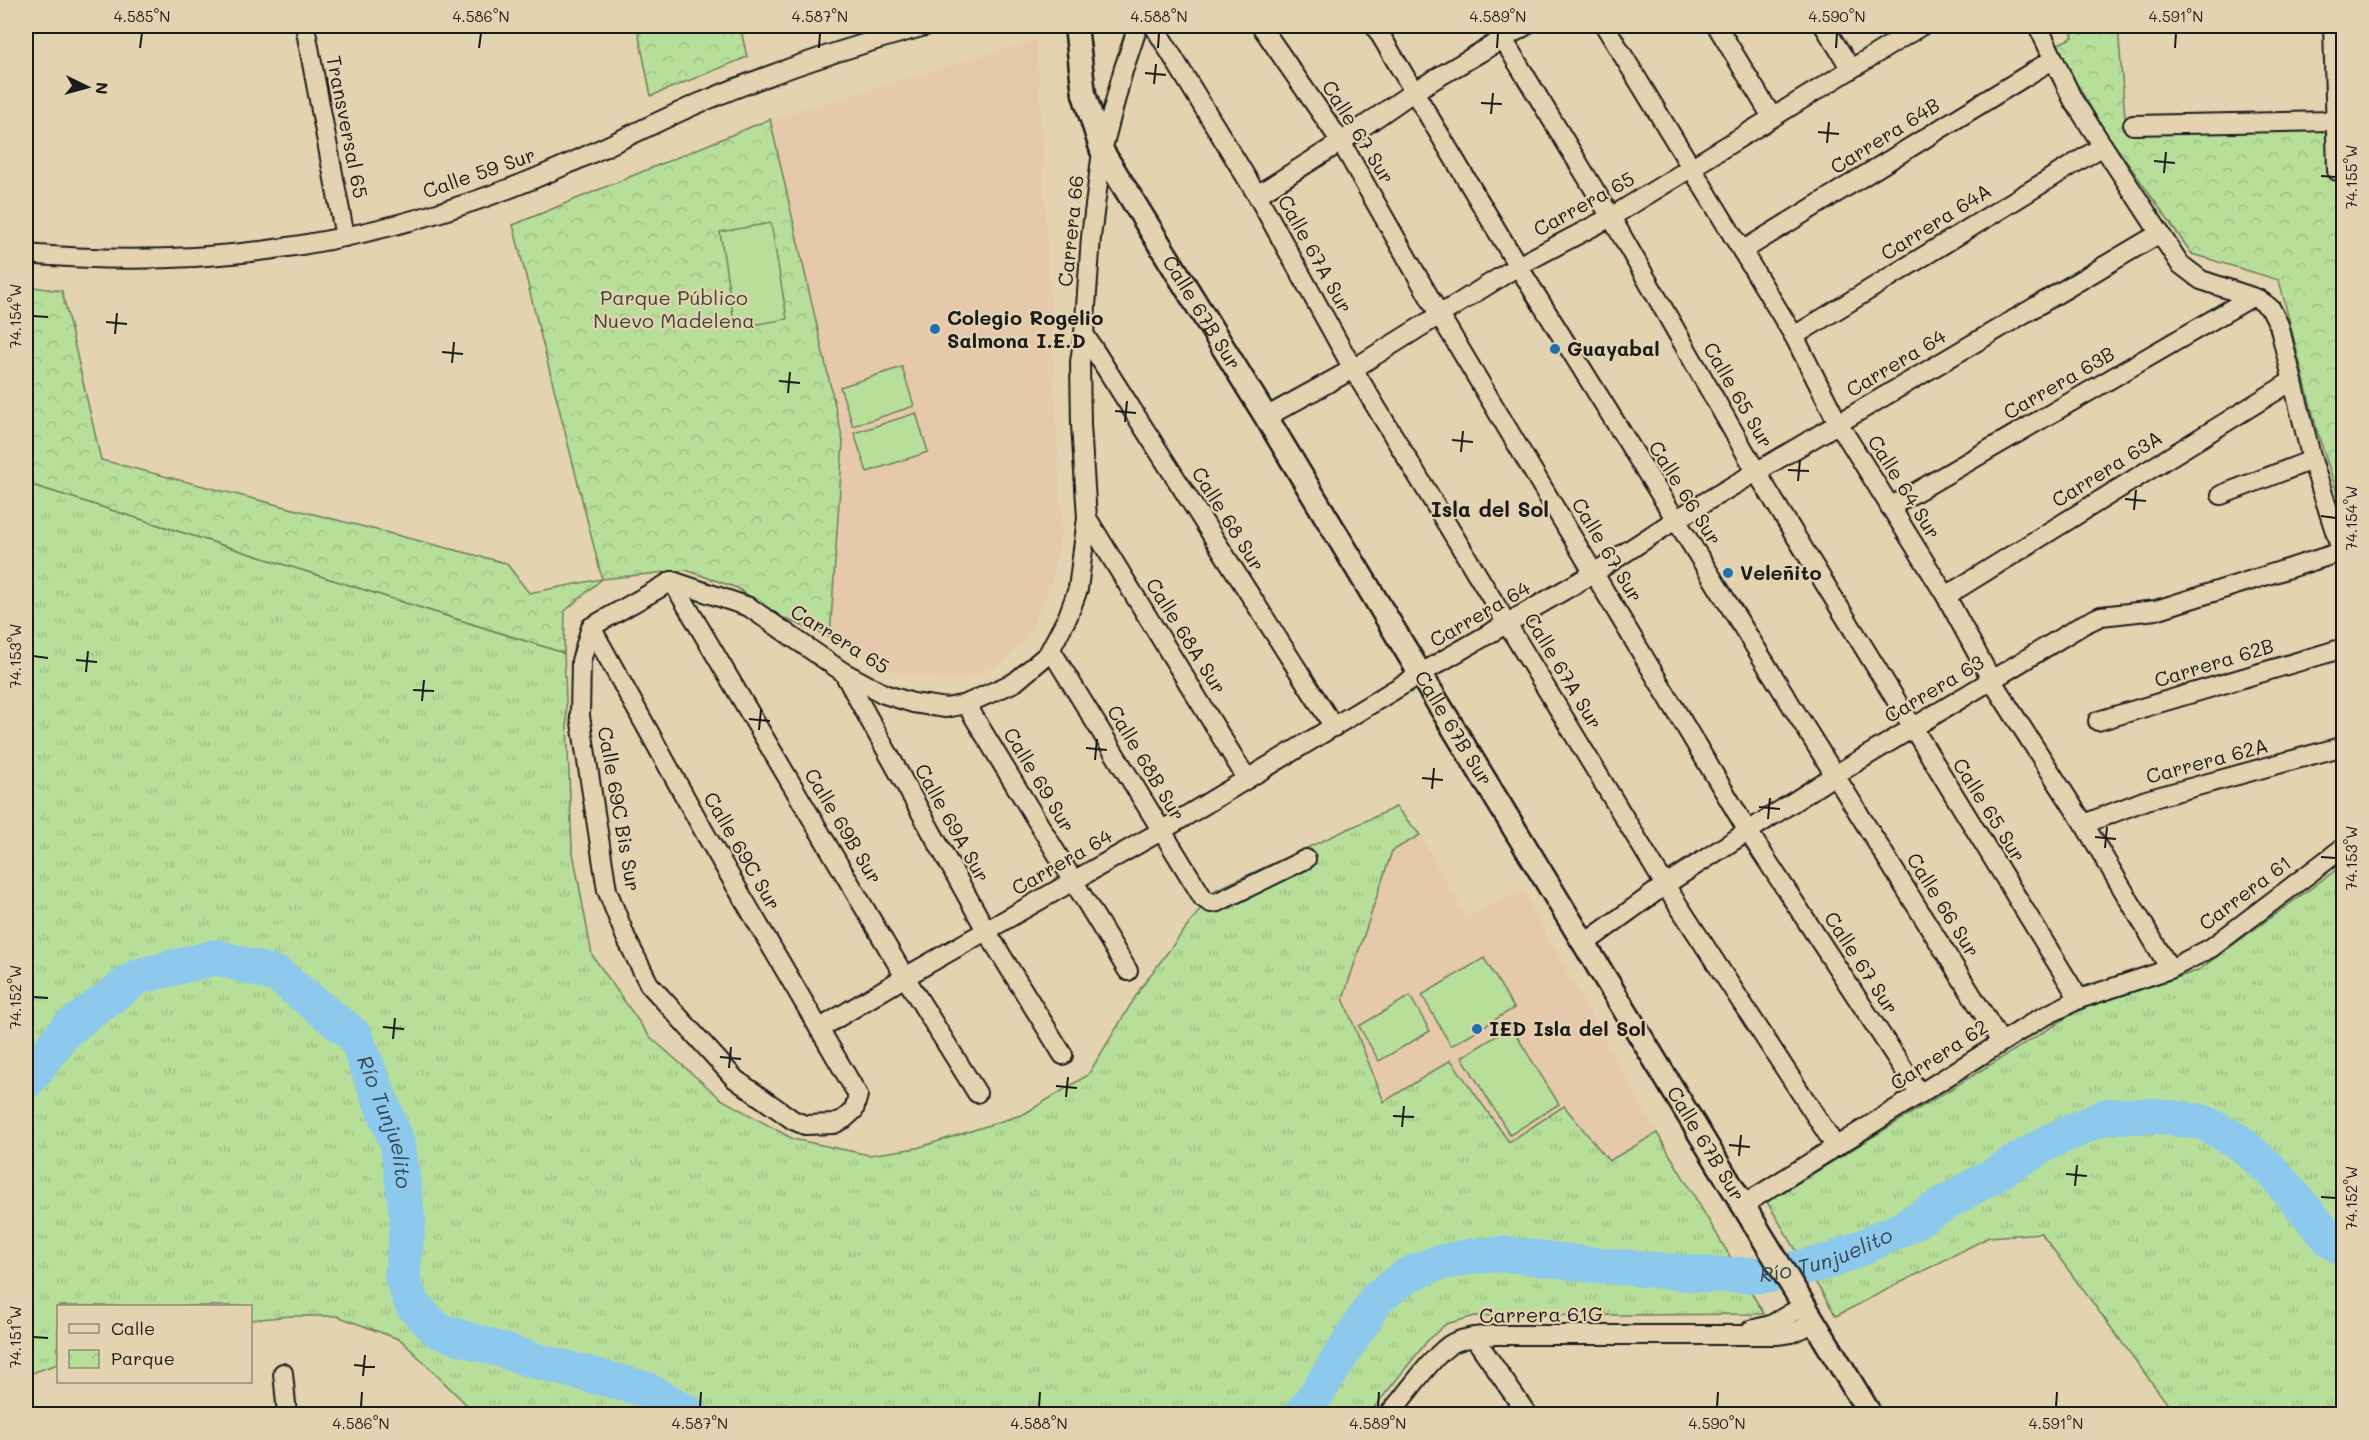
<svg xmlns="http://www.w3.org/2000/svg" width="2369" height="1440" font-family="Mali,sans-serif">
<style>
.built{fill:#e6c9ab}
.grass{fill:url(#grass-tufts);stroke:#6a7e5b;stroke-width:1.5}
.park{fill:url(#park-crowns);stroke:#6a7e5b;stroke-width:1.5}
.pitch{fill:#b7df9a;stroke:#6a7e5b;stroke-width:1.5}
.lines{fill:none;stroke-linecap:round;stroke-linejoin:round}
.river{stroke:#8dc9ed;stroke-width:36}
.minor-casing{stroke:#1c1c1c;stroke-width:22}
.tertiary-casing{stroke:#1c1c1c;stroke-width:27}
.minor{stroke:#e4d3b0;stroke-width:18}
.tertiary{stroke:#e4d3b0;stroke-width:22}
.ticks{fill:none;stroke:#1c1c1c;stroke-width:2}
.poi-dot{fill:#1f6fb2;stroke:#e4d3b0;stroke-width:2}
.labels{text-anchor:middle;stroke-width:4.5;stroke-linejoin:round;paint-order:stroke}
.street-label{font-size:20px;fill:#1c1c1c;stroke:#e4d3b0}
.park-label{font-size:20px;fill:#3b4335;stroke:#e4d3b0}
.poi-label{font-size:20px;font-weight:bold;fill:#1c1c1c;stroke:#e4d3b0;text-anchor:start}
.neighbourhood-label{font-size:21px;font-weight:bold;fill:#1c1c1c;stroke:#e4d3b0}
.water-label{font-size:21px;font-style:italic;fill:#384750;stroke:#e4d3b0}
.neatline{fill:none;stroke:#1c1c1c;stroke-width:2}
.ticks-label{font-size:15px;text-anchor:middle;fill:#1c1c1c}
</style>
<defs>
<pattern id="grass-tufts" width="24" height="20" patternUnits="userSpaceOnUse" patternTransform="scale(1.5)"><rect width="24" height="20" fill="#b7df9a"/><path d="M3 7l-1-3M5 7V3M7 7l1-3M15 17l-1-3M17 17v-4M19 17l1-3" fill="none" stroke="#9dbf84"/></pattern>
<pattern id="park-crowns" width="20" height="18" patternUnits="userSpaceOnUse" patternTransform="scale(1.5)"><rect width="20" height="18" fill="#b7df9a"/><path d="M2 6a3 3 0 1 1 6 0M12 15a3 3 0 1 1 6 0" fill="none" stroke="#9dbf84"/></pattern>
</defs>
<rect width="100%" height="100%" fill="#e4d3b0"/>
<filter id="ink" filterUnits="userSpaceOnUse"><feTurbulence type="fractalNoise" baseFrequency=".0167" numOctaves="2"/><feDisplacementMap in="SourceGraphic" scale="12" xChannelSelector="R" yChannelSelector="G"/><feConvolveMatrix kernelMatrix="1 2 1 2 8 2 1 2 1" color-interpolation-filters="sRGB"/></filter>
<g filter="url(#ink)">
<g class="built">
<path d="M1037 39 1062 530 1052 582 1027 639 1000 664 958 681 898 673 830 637 843 441 770 119Z"/>
<path d="M1420 835 1467 917 1522 890 1657 1133 1609 1161 1564 1106 1509 1142 1384 1103 1343 998 1392 851Z"/>
</g>
<g class="grass">
<path d="M26 483 564 653 572 847 592 955 649 1036 721 1099 793 1139 869 1155 917 1148 1024 1114 1088 1075 1142 986 1215 890 1396 807 1420 835 1392 851 1343 998 1384 1102 1451 1060 1509 1142 1564 1106 1609 1161 1657 1133 1764 1314 1475 1316 1446 1324 1429 1339 1369 1414H476L401 1340 337 1316H290L251 1320 250 1306H58V1364L26 1375Z"/>
<path d="M2343 865V1414H2175L2041 1233 1989 1237 1836 1316 1767 1202 2081 1009 2197 971Z"/>
</g>
<g class="park">
<path d="M637 26H740L747 57 651 96Z"/>
<path d="M2069 26H2118L2126 131 2343 126V512L2317 430 2279 280 2192 254 2105 131 2054 46 2073 37Z"/>
<path d="M770 119 843 441 830 637 783 618 737 588 686 570 602 579 565 611 564 653 26 483V286L62 291 101 460 506 563 529 593 602 579 513 225Z"/>
</g>
<g class="pitch">
<path d="M771 223 787 319 735 328 720 232Z"/>
<path d="M902 367 914 406 853 426 840 387Z"/>
<path d="M916 413 928 452 867 472 854 433Z"/>
<path d="M1484 958 1514 1008 1451 1046 1422 995Z"/>
<path d="M1410 996 1430 1031 1379 1061 1359 1026Z"/>
<path d="M1511 1027 1559 1104 1510 1135 1462 1057Z"/>
</g>
<g class="lines">
<g class="river">
<path id="s1" d="M26 1082 66 1030 137 977 216 957 278 975 355 1036 398 1145 408 1222 402 1277 412 1304 437 1330 533 1360 645 1389 690 1414"/>
<path id="s2" d="M1302 1414 1318 1392 1377 1298 1408 1275 1434 1264 1473 1256 1507 1254 1585 1264 1711 1275H1769L1834 1260 1900 1230 2051 1141 2107 1116H2155L2203 1122 2239 1142 2271 1170 2330 1239 2344 1249"/>
</g>
<g class="minor-casing">
<g id="minor">
<path d="M305 26 345 237"/>
<path d="M1154 26 1257 195 1353 369 1665 885 1836 1147"/>
<path d="M1261 26 1341 142 1439 314 1749 833 1920 1094"/>
<path d="M1375 26 1518 266 2001 1042"/>
<path d="M1495 26 1611 217 1757 473 2079 999"/>
<path d="M1605 26 1794 336 1838 423 1946 596 1992 681 2084 824 2170 969"/>
<path d="M1717 26 1772 117"/>
<path d="M1824 26 1851 69"/>
<path d="M2038 26 2073 100 2180 264 2201 280 2258 299 2265 304 2271 309 2279 325 2312 460 2344 559"/>
<path d="M2333 26 2337 171"/>
<path d="M2133 125 2335 121"/>
<path d="M1257 195 1341 142 1413 92 1525 26"/>
<path d="M1742 251 2052 60"/>
<path d="M26 254C194 269 349 249 508 189 573 165 634 132 697 104 770 73 848 47 925 26"/>
<path d="M1084 334 1334 727"/>
<path d="M1794 336 2103 146"/>
<path d="M1266 417 1353 369 1518 266 1611 217 1921 26"/>
<path d="M2221 495 2312 460"/>
<path d="M1890 507 2250 298"/>
<path d="M1087 518 1247 779"/>
<path d="M672 581 749 607 843 672 884 694 913 703 946 708 966 704 1015 682 1048 654 1068 616 1078 589 1087 518 1081 425 1080 362 1084 334 1091 237 1102 151 1123 71 1138 26"/>
<path d="M672 581 905 977 977 1093"/>
<path d="M1946 596 2292 381"/>
<path d="M591 627 706 835 858 1095 854 1110 844 1119 834 1124 805 1125 793 1120 735 1079 649 984 626 938 607 890 580 716 581 661 591 627 672 581"/>
<path d="M1051 650 1203 898 1211 903 1218 902 1306 859"/>
<path d="M843 672 987 932 1063 1055"/>
<path d="M966 704 1128 971"/>
<path d="M2098 721 2344 648"/>
<path d="M2084 824 2146 800 2344 746"/>
<path d="M1584 944 1665 885 1835 775 2084 624 2101 616 2156 610 2341 552"/>
<path d="M819 1029 905 977 1161 831 1442 661 1594 573 1675 520 2160 233"/>
<path d="M1743 1205 2037 1020 2079 999 2170 969 2211 948 2344 847"/>
<path d="M1751 1330 1771 1325 1803 1306"/>
<path d="M1474 1337 1527 1414"/>
<path d="M283 1373 287 1414"/>
<path d="M1389 1414C1405 1397 1434 1353 1453 1343 1466 1337 1482 1336 1496 1335H1777L1791 1333 1814 1323"/>
</g>
</g>
<g class="tertiary-casing">
<g id="tertiary">
<path id="s3" d="M1076 26 1084 94 1102 151 1266 417 1421 675 1870 1414"/>
</g>
</g>
<use href="#minor" class="minor"/>
<use href="#tertiary" class="tertiary"/>
</g>
</g>
<path class="ticks" d="M140 48 142 33M479 48 481 33M819 48 820 33M1158 48 1159 33M1497 48 1498 33M1836 48 1837 33M2175 48 2176 33M1145 73 1166 75M1154 84 1156 64M1481 103 1502 104M1491 114 1493 93M1818 132 1839 134M1827 143 1829 122M2154 161 2175 163M2164 173 2166 152M2321 176 2336 177M33 316 48 317M106 322 127 324M115 334 117 313M442 352 463 354M452 363 454 342M779 381 800 383M788 393 790 372M1115 411 1136 413M1125 422 1127 401M1452 440 1473 442M1461 452 1463 431M1788 470 1809 471M1798 481 1800 460M2125 499 2146 501M2134 510 2136 490M2321 516 2336 518M33 656 48 658M76 660 97 662M86 672 88 651M413 690 434 691M422 701 424 680M749 719 770 721M759 730 761 709M1086 748 1107 750M1095 760 1097 739M1422 778 1443 780M1432 789 1434 768M1759 807 1780 809M1768 819 1770 798M2095 837 2116 839M2105 848 2107 827M2321 857 2336 858M33 997 48 998M383 1027 404 1029M393 1039 395 1018M720 1057 741 1059M729 1068 731 1047M1056 1086 1077 1088M1066 1097 1068 1077M1393 1116 1414 1117M1402 1127 1404 1106M1729 1145 1750 1147M1739 1156 1741 1135M2066 1174 2087 1176M2075 1186 2077 1165M2321 1197 2336 1198M33 1337 48 1338M354 1365 375 1367M363 1376 365 1355M361 1407 362 1392M700 1407 701 1392M1039 1407 1040 1392M1378 1407 1379 1392M1717 1407 1718 1392M2056 1407 2057 1392"/>
<g class="poi-dot">
<circle cx="935" cy="329" r="6"/>
<circle cx="1555" cy="349" r="6"/>
<circle cx="1728" cy="573" r="6"/>
<circle cx="1477" cy="1029" r="6"/>
</g>
<g class="labels">
<g class="street-label">
<text transform="translate(347 127) rotate(79)" y="7">Transversal 65</text>
<text transform="translate(1358 132) rotate(58)" y="7">Calle 67 Sur</text>
<text transform="translate(1885 136) rotate(-32)" y="7">Carrera 64B</text>
<text transform="translate(479 173) rotate(-19)" y="7">Calle 59 Sur</text>
<text transform="translate(1584 204) rotate(-29)" y="7">Carrera 65</text>
<text transform="translate(1936 222) rotate(-32)" y="7">Carrera 64A</text>
<text transform="translate(1071 231) rotate(-84)" y="7">Carrera 66</text>
<text transform="translate(1315 254) rotate(61)" y="7">Calle 67A Sur</text>
<text dy="7" stroke="none"><textPath href="#s3" startOffset="318">Calle 67B Sur</textPath></text>
<text transform="translate(1896 363) rotate(-31)" y="7">Carrera 64</text>
<text transform="translate(2059 383) rotate(-30)" y="7">Carrera 63B</text>
<text transform="translate(1738 395) rotate(60)" y="7">Calle 65 Sur</text>
<text transform="translate(2107 469) rotate(-32)" y="7">Carrera 63A</text>
<text transform="translate(1904 487) rotate(58)" y="7">Calle 64 Sur</text>
<text transform="translate(1685 493) rotate(58)" y="7">Calle 66 Sur</text>
<text transform="translate(1228 519) rotate(58)" y="7">Calle 68 Sur</text>
<text transform="translate(1607 550) rotate(59)" y="7">Calle 67 Sur</text>
<text transform="translate(1480 614) rotate(-30)" y="7">Carrera 64</text>
<text transform="translate(1186 636) rotate(58)" y="7">Calle 68A Sur</text>
<text transform="translate(840 639) rotate(32)" y="7">Carrera 65</text>
<text transform="translate(2214 663) rotate(-17)" y="7">Carrera 62B</text>
<text transform="translate(1563 671) rotate(59)" y="7">Calle 67A Sur</text>
<text transform="translate(1934 689) rotate(-31)" y="7">Carrera 63</text>
<text dy="7" stroke="none"><textPath href="#s3" startOffset="804">Calle 67B Sur</textPath></text>
<text transform="translate(2207 761) rotate(-15)" y="7">Carrera 62A</text>
<text transform="translate(1146 763) rotate(59)" y="7">Calle 68B Sur</text>
<text transform="translate(1039 780) rotate(59)" y="7">Calle 69 Sur</text>
<text transform="translate(619 809) rotate(80)" y="7">Calle 69C Bis Sur</text>
<text transform="translate(1989 810) rotate(58)" y="7">Calle 65 Sur</text>
<text transform="translate(952 823) rotate(61)" y="7">Calle 69A Sur</text>
<text transform="translate(843 826) rotate(59)" y="7">Calle 69B Sur</text>
<text transform="translate(742 851) rotate(60)" y="7">Calle 69C Sur</text>
<text transform="translate(1062 862) rotate(-30)" y="7">Carrera 64</text>
<text transform="translate(2245 893) rotate(-37)" y="7">Carrera 61</text>
<text transform="translate(1943 905) rotate(58)" y="7">Calle 66 Sur</text>
<text transform="translate(1861 963) rotate(57)" y="7">Calle 67 Sur</text>
<text transform="translate(1939 1055) rotate(-33)" y="7">Carrera 62</text>
<text dy="7" stroke="none"><textPath href="#s3" startOffset="1290">Calle 67B Sur</textPath></text>
<text transform="translate(1541 1315) rotate(-1)" y="7">Carrera 61G</text>
</g>
<g class="park-label">
<text x="674" y="305">Parque Público<tspan x="674" dy="23">Nuevo Madelena</tspan></text>
</g>
<g class="poi-label">
<text x="947" y="325">Colegio Rogelio<tspan x="947" dy="23">Salmona I.E.D</tspan></text>
<text x="1567" y="356">Guayabal</text>
<text x="1740" y="580">Veleñito</text>
<text x="1489" y="1036">IED Isla del Sol</text>
</g>
<g class="neighbourhood-label">
<text x="1490" y="517">Isla del Sol</text>
</g>
<g class="water-label">
<text dy="7" stroke="none"><textPath href="#s1" startOffset="490">Río Tunjuelito</textPath></text>
<text dy="7" stroke="none"><textPath href="#s2" startOffset="602">Río Tunjuelito</textPath></text>
</g>
</g>
<rect width="2369" height="1440" fill="none" stroke="#e4d3b0" stroke-width="66"/>
<rect x="57" y="1305" width="195" height="78" fill="#e4d3b0" stroke="#948a75" stroke-width="1.5"/>
<rect x="69" y="1324" width="30" height="9" fill="#e4d3b0" stroke="#948a75" stroke-width="1.5"/>
<text x="111" y="1335" font-size="18" fill="#1c1c1c">Calle</text>
<rect x="69" y="1350" width="30" height="18" fill="url(#park-crowns)" stroke="#948a75" stroke-width="1.5"/>
<text x="111" y="1365" font-size="18" fill="#1c1c1c">Parque</text>
<g transform="translate(87 87) rotate(95)" stroke="#e4d3b0" stroke-width="4.5" paint-order="stroke">
<path d="M0-4.5L10 22L0 15L-10 22Z" fill="#1c1c1c"/>
<text y="-9" font-size="16" font-weight="bold" text-anchor="middle" fill="#1c1c1c">N</text>
</g>
<rect x="33" y="33" width="2303" height="1374" class="neatline"/>
<g class="ticks-label">
<text x="142" y="22">4.585°N</text>
<text x="481" y="22">4.586°N</text>
<text x="820" y="22">4.587°N</text>
<text x="1159" y="22">4.588°N</text>
<text x="1498" y="22">4.589°N</text>
<text x="1837" y="22">4.590°N</text>
<text x="2176" y="22">4.591°N</text>
<text transform="translate(2352 177) rotate(-90)" y="5">74.155°W</text>
<text transform="translate(16 316) rotate(-90)" y="5">74.154°W</text>
<text transform="translate(2352 518) rotate(-90)" y="5">74.154°W</text>
<text transform="translate(16 656) rotate(-90)" y="5">74.153°W</text>
<text transform="translate(2352 858) rotate(-90)" y="5">74.153°W</text>
<text transform="translate(16 997) rotate(-90)" y="5">74.152°W</text>
<text transform="translate(2352 1198) rotate(-90)" y="5">74.152°W</text>
<text transform="translate(16 1337) rotate(-90)" y="5">74.151°W</text>
<text x="361" y="1429">4.586°N</text>
<text x="700" y="1429">4.587°N</text>
<text x="1039" y="1429">4.588°N</text>
<text x="1378" y="1429">4.589°N</text>
<text x="1717" y="1429">4.590°N</text>
<text x="2056" y="1429">4.591°N</text>
</g>
</svg>
